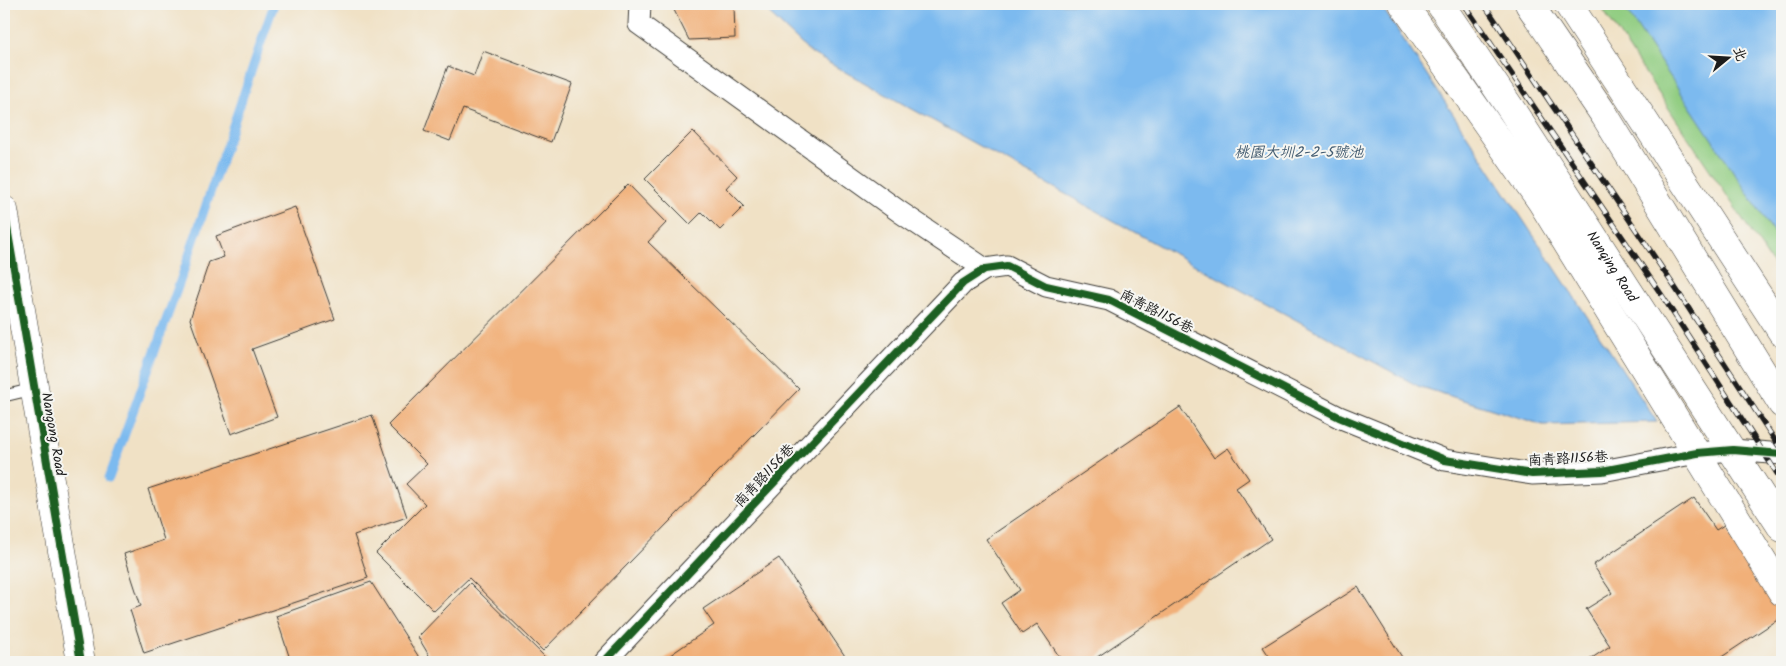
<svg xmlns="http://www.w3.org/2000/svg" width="1786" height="666" font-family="Kalam,'LXGW WenKai TC',sans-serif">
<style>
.green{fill:#92cd82;stroke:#57744f}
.water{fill:#7cbaef;stroke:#4c6b86}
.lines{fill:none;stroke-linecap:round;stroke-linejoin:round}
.stream{stroke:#7cbaef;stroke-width:9}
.building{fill:#f1b079}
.lane-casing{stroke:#3c3a35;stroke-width:13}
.street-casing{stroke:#3c3a35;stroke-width:23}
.secondary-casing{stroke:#3c3a35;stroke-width:29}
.primary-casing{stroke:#3c3a35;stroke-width:29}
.lane{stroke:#fff;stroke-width:11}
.street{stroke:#fff;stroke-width:21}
.secondary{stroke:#fff;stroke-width:28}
.primary{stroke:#fff;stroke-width:28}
.rail-casing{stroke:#1c1c1c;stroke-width:5.5}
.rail{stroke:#f6f6f2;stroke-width:4;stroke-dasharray:11;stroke-linecap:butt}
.cycleway-casing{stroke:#f6f6f2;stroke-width:11}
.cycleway{stroke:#1b5e20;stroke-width:8}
.labels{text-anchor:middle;stroke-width:4;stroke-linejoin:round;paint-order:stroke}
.street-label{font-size:14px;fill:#1c1c1c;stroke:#f6f6f2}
.water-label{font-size:15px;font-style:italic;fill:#425b70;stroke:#f6f6f2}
</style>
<rect width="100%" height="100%" fill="#f6f6f2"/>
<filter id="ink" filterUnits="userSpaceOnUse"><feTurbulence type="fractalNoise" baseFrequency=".02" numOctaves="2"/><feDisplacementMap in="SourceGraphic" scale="10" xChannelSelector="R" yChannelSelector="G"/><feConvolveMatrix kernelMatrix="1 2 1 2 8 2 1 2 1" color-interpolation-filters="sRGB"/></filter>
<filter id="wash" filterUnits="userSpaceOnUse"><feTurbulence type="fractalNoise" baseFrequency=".0096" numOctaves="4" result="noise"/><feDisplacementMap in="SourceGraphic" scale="20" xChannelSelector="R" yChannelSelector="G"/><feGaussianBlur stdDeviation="1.12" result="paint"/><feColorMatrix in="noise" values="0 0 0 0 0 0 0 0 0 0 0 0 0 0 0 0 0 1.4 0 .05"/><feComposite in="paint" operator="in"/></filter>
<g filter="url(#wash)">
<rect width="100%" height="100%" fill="#f0e1c5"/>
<path class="green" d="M1599 4H1782V278Z"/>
<g class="water">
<path d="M759 4H1380L1657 422 1543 425 1418 386 1145 238 811 53Z"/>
<path d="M1622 4H1782V245Z"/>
</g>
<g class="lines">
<path class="stream" d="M109 478 183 273 274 4"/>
</g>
<g id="blocks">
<g class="building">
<path d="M671 4H734L735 38 689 40Z"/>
<path d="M483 51 572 84 551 142 463 109 450 141 424 131 448 66 474 76Z"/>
<path d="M693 131 737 176 726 188 744 206 720 230 702 212 690 224 645 179Z"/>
<path d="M628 184 666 223 648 242 799 389 543 651 469 578 434 611 376 553 425 504 406 484 427 464 388 425Z"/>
<path d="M295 207 335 319 252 349 277 417 231 434 190 319 209 262 224 257 216 236Z"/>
<path d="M1180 407 1214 458 1228 448 1249 479 1236 488 1271 539 1090 662H1063L1037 624 1022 634 1001 603 1020 590 986 539Z"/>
<path d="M372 415 407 517 354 535 368 578 144 653 130 610 141 606 124 554 164 540 148 489Z"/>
<path d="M1694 498 1716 530 1724 525 1782 613V617L1714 662H1586L1610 646 1586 609 1612 593 1593 565Z"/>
<path d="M779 558 849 662H660L714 625 703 609Z"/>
<path d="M371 582 422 662H291L276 616Z"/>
<path d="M470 583 550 662H433L418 637Z"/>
<path d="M1358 587 1405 662H1273L1263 647Z"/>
</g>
</g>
</g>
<g filter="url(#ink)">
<use href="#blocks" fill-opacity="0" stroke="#3c3a35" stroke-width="1"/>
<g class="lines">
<g class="lane-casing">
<path id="lane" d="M4 396 33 389"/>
</g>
<g class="street-casing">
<g id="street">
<path d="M640 4 639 24 900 212 985 269"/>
<path d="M604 662 963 283 985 269 1007 266 1046 286 1109 300 1339 417 1445 460 1532 474 1602 471 1697 453 1733 450 1782 454"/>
</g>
</g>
<g class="secondary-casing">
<path id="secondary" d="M4 210 81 662"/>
</g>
<g class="primary-casing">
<g id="primary">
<path d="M1403 4 1541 201 1782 592"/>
<path id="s1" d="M1440 4 1511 109 1782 528"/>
<path d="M1529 4 1605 116 1782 404"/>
<path d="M1568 4 1782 332"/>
</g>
</g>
<use href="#lane" class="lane"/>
<use href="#street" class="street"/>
<use href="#secondary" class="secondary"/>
<use href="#primary" class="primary"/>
<g class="rail-casing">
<g id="rail">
<path d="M1464 4 1661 294 1782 481"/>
<path d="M1484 4 1674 286 1782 451"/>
</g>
</g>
<use href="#rail" class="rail"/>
<g class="cycleway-casing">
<g id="cycleway">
<path d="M4 210 81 662"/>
<path d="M604 662 963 283 985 269 1007 266 1046 286 1109 300 1339 417 1445 460 1532 474 1602 471 1697 453 1733 450 1782 454"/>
</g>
</g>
<use href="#cycleway" class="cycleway"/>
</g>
</g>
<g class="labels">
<g class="street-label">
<text dy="5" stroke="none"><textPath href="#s1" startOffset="314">Nanqing Road</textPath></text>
<text transform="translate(1157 311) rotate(27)" y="5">南青路1156巷</text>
<text transform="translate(54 434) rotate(80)" y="5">Nangong Road</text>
<text transform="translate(1568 458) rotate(-3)" y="5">南青路1156巷</text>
<text transform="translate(764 475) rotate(-47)" y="5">南青路1156巷</text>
</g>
<g class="water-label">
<text x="1299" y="157">桃園大圳2-2-5號池</text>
</g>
</g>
<rect width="1786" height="666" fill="none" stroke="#f6f6f2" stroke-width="20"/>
<g transform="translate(1728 58) rotate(72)" stroke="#f6f6f2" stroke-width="4" paint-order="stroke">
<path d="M0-4L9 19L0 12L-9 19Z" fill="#1c1c1c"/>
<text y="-8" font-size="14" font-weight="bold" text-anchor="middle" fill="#1c1c1c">北</text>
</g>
</svg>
